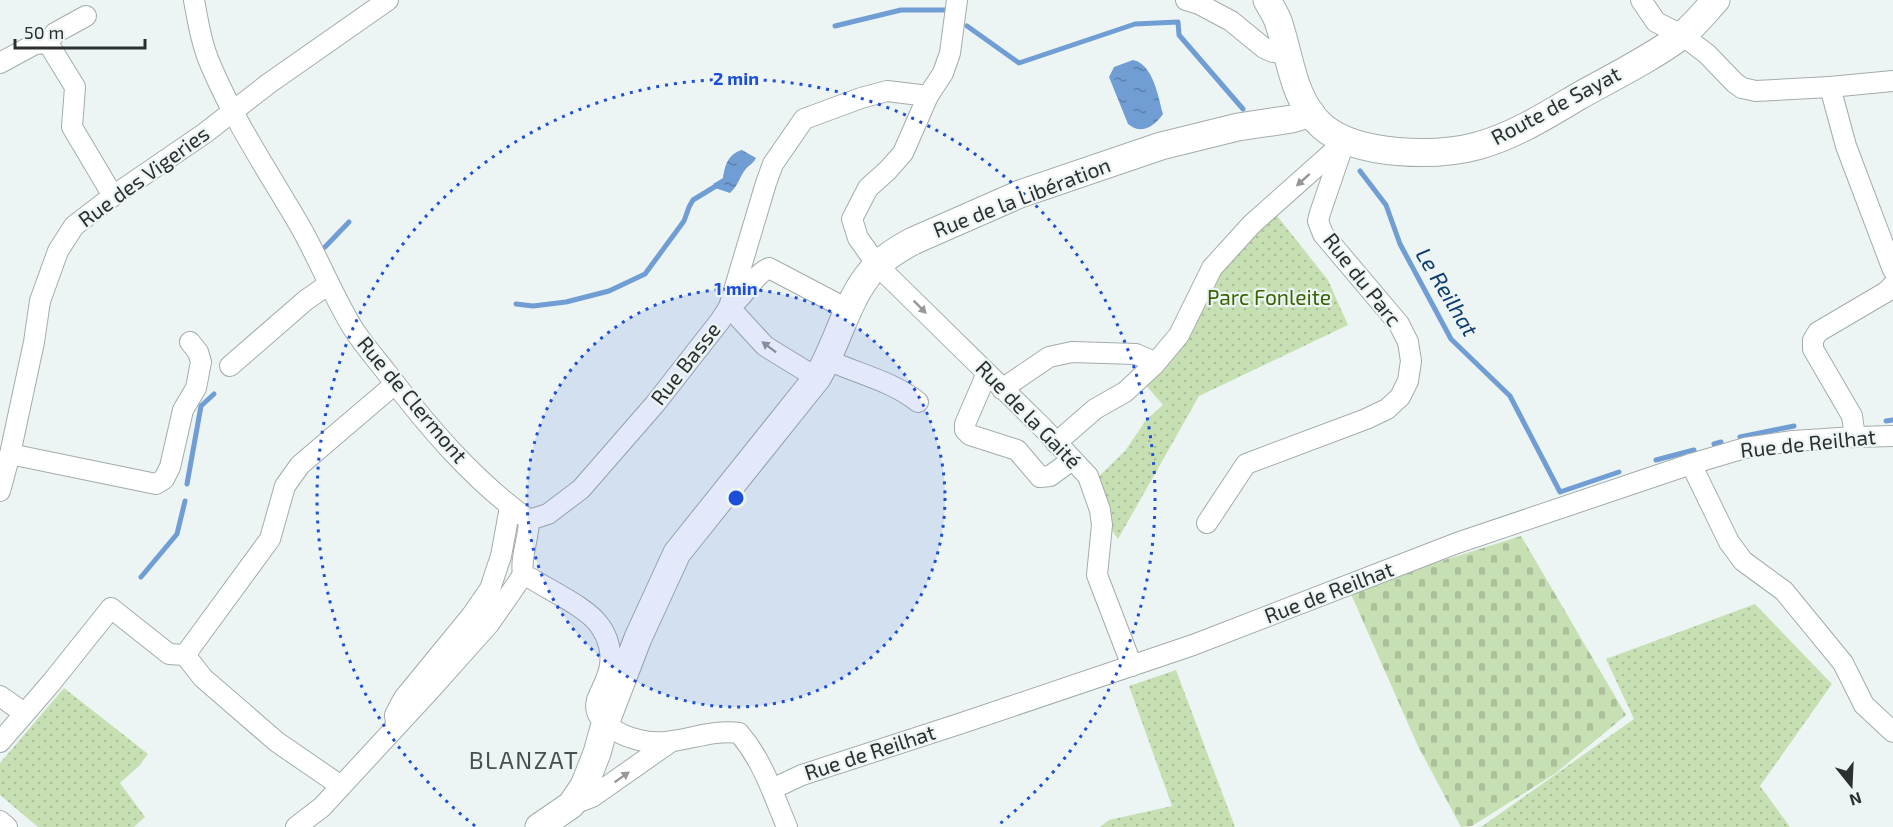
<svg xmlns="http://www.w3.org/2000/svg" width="1893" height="827" font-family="'Exo 2',sans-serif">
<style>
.grass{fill:url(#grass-dots)}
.cemetery{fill:url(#cemetery-stones)}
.water{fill:url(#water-ripples)}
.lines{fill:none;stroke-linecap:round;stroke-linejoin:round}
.stream{stroke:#709dd4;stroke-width:5}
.street-casing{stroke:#a4acab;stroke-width:22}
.secondary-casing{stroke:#a4acab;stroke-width:29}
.street{stroke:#fff;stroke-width:20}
.secondary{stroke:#fff;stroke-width:27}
.oneway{fill:#969797}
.ring{fill:none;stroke:#1d4ed8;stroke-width:3;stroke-dasharray:3 6}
.labels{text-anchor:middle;stroke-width:4.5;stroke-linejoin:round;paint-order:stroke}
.street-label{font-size:21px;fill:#2c2f2f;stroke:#ecf5f4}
.park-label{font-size:21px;fill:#3a6400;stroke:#ecf5f4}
.water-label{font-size:22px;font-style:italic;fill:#0d3b6e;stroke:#ecf5f4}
.quarter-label{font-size:24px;letter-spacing:1.5px;fill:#484f4e;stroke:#ecf5f4}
.centre{fill:#1d4ed8;stroke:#ecf5f4;stroke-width:3}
.ring-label{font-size:18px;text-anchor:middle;font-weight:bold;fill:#1d4ed8;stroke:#ecf5f4;stroke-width:4.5;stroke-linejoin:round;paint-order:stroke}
</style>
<defs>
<pattern id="grass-dots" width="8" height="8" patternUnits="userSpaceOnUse" patternTransform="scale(1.5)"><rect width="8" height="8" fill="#c7e0b3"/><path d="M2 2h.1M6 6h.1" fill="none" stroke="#abc09a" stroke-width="1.8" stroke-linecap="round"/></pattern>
<pattern id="cemetery-stones" width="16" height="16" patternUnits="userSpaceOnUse" patternTransform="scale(1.5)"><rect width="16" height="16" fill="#c7e0b3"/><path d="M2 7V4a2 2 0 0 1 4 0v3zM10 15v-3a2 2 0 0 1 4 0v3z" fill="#abc09a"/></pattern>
<pattern id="water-ripples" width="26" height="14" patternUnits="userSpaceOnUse" patternTransform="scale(1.5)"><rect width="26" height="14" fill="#709dd4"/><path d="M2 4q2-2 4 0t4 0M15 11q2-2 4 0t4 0" fill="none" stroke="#5c80ac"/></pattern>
</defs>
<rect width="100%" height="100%" fill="#ecf5f4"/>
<g class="grass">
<path d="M1274 212 1328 280 1348 325 1199 396 1118 539 1109 526 1094 481 1125 451 1146 420 1163 405 1144 383 1215 270Z"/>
<path d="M1755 604 1832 684 1760 786 1790 827H1481L1634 719 1606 659Z"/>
<path d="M1176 670 1235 827H1100L1109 820 1172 806 1129 686Z"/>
<path d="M64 688 148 754 139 766 120 783 145 817 134 827H38L0 795V763Z"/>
</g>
<path class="cemetery" d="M1521 536 1626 715 1556 773 1472 826 1461 827 1417 744 1351 594 1403 573Z"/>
<g class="water">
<path d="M1133 60C1153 64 1158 96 1163 114 1154 127 1141 135 1128 124L1109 77 1114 67Z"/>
<path d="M742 150 756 158C753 164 749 165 745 170 739 178 738 186 730 193L715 188 713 184 723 178C725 165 728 154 742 150Z"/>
</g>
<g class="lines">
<g class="stream">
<path d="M835 26 901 10H945"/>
<path d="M967 26 1019 63 1135 24 1178 22 1179 35 1243 109"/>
<path d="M1360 171 1386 205 1400 244 1451 339 1510 396 1560 492 1619 472"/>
<path d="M325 247 349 222"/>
<path d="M516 304 533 306 566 302 609 291 645 274 684 221 689 207 693 200 716 186"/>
<path d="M1886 421 1893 420"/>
<path d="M1740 437 1794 426"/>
<path d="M1714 444 1721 442"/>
<path d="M1656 460 1694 450"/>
<path d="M187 484 201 406 214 394"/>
<path d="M141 577 177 534 185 501"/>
</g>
<g class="street-casing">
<g id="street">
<path d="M194 0C198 22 202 46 211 66 234 120 267 170 297 221 318 256 332 295 354 330 364 345 376 359 387 373 428 427 474 481 529 520 529 539 520 556 523 575L532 579C551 591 588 608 600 626 608 637 612 652 610 665 609 677 601 689 597 700 591 722 622 736 639 740 673 749 705 728 739 733 763 761 773 794 787 827"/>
<path d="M957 0 950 53 943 73 928 96 903 153 888 170 868 188 852 219 858 238 878 266 1043 428 1088 476 1100 510 1102 525 1097 575 1132 666"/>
<path d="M1186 0 1199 4 1231 21 1264 48 1273 52 1288 53"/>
<path d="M1641 0 1656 22 1682 35 1707 54 1735 83 1742 88 1756 91 1830 87 1846 146 1893 270"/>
<path d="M48 43 55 33 86 16"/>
<path d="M0 63 35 44 48 43 75 87 72 127 113 196"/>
<path d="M1830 87 1893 81"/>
<path d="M828 360C858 374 892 381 918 402"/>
<path d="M230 366 306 300 329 284"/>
<path d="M987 373 965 424V430L970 435 1017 450 1040 477 1050 476 1072 460"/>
<path d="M817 378 765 346 729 307C746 297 752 275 769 268L849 310"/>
<path d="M1002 389 1049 357 1072 352 1136 354 1150 360 1154 365"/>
<path d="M1855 437 1852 416 1813 349V340L1818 332 1886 292 1893 285"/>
<path d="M1056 443 1095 409 1125 392 1154 365 1179 335 1212 268 1252 224 1343 143"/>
<path d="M10 454 156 484 164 479 170 467 183 410 196 388 201 362 198 352 190 342"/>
<path d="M1691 464 1729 542 1743 561 1784 591 1843 663 1864 705 1893 732"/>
<path d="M0 491 10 454 34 342 40 301 58 251 74 226 113 196 205 133 268 84 388 0"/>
<path d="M529 520 548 514 581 489 655 404 720 321 729 307 766 183 773 164 804 119 861 98 887 91 928 96"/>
<path d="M1207 523 1246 464 1366 419 1387 409 1400 397 1408 381 1411 361 1408 342 1399 324 1323 234 1318 221 1320 213 1345 140"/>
<path d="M185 655 270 539 285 486 300 465 395 384"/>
<path d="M185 655 203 678 277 742 341 786"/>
<path d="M0 696 24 713"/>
<path d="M396 723 395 715 404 698 472 615 490 589 501 556 510 507"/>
<path d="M0 742 51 683 111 608 169 654 185 655"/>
<path d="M772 789 802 775 962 723 1193 645 1457 543 1691 464 1745 448 1793 441 1855 437 1893 436"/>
<path d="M571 805 592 797 669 743"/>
<path d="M0 821 7 827"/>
<path d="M296 827 322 807 431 689 489 624 523 575"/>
</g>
</g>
<g class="secondary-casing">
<g id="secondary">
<path d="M1267 0C1271 8 1277 16 1279 24 1291 60 1293 101 1323 127 1358 156 1436 157 1477 146 1514 136 1547 115 1579 96 1613 77 1650 59 1681 36 1694 26 1705 12 1716 0"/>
<path d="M539 827 571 805 584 786 597 753 605 724 638 638 677 553 817 378C836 347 845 307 866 278 877 262 896 250 913 241L1020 194 1161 146 1238 127 1292 119 1311 113"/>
</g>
</g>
<use href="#street" class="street"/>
<use href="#secondary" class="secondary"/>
</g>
<defs><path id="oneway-solid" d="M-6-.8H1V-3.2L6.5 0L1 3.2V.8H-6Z" transform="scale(1.5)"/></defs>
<g class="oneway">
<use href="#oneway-solid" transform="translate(1303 180) rotate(138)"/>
<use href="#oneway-solid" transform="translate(920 307) rotate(45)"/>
<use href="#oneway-solid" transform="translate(769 347) rotate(-143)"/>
<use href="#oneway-solid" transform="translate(622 777) rotate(-35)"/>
</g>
<circle cx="736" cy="498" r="209" fill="#1d4ed8" fill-opacity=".12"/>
<g class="ring">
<circle cx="736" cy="498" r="209"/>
<path d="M475 826A419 419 0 1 1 997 826"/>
</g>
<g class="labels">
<g class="street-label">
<text transform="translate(1556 106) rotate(-28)" y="7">Route de Sayat</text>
<text transform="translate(144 177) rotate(-36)" y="7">Rue des Vigeries</text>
<text transform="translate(1022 198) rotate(-21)" y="7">Rue de la Libération</text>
<text transform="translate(1362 280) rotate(52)" y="7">Rue du Parc</text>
<text transform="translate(686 364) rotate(-52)" y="7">Rue Basse</text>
<text transform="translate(412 400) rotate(50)" y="7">Rue de Clermont</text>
<text transform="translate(1028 415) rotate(46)" y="7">Rue de la Gaité</text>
<text transform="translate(1808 444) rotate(-6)" y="7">Rue de Reilhat</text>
<text transform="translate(1329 593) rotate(-21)" y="7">Rue de Reilhat</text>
<text transform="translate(870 753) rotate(-18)" y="7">Rue de Reilhat</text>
</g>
<g class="park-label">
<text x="1269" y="305">Parc Fonleite</text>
</g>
<g class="water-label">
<text transform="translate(1447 292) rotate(59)" y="8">Le Reilhat</text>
</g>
<g class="quarter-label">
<text x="524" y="769">BLANZAT</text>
</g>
</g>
<circle cx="736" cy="498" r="9" class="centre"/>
<g class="ring-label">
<text x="736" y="85">2 min</text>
<text x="736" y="295">1 min</text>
</g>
<g transform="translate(1851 785) rotate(162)" stroke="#ecf5f4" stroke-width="4.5" paint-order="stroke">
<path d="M0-4.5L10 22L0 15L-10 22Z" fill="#2c2f2f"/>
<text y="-9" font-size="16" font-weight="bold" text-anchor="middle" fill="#2c2f2f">N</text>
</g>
<path d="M15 39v9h130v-9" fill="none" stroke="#2c2f2f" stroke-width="3"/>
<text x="24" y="39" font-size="18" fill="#2c2f2f" stroke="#ecf5f4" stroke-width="4.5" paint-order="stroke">50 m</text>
</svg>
